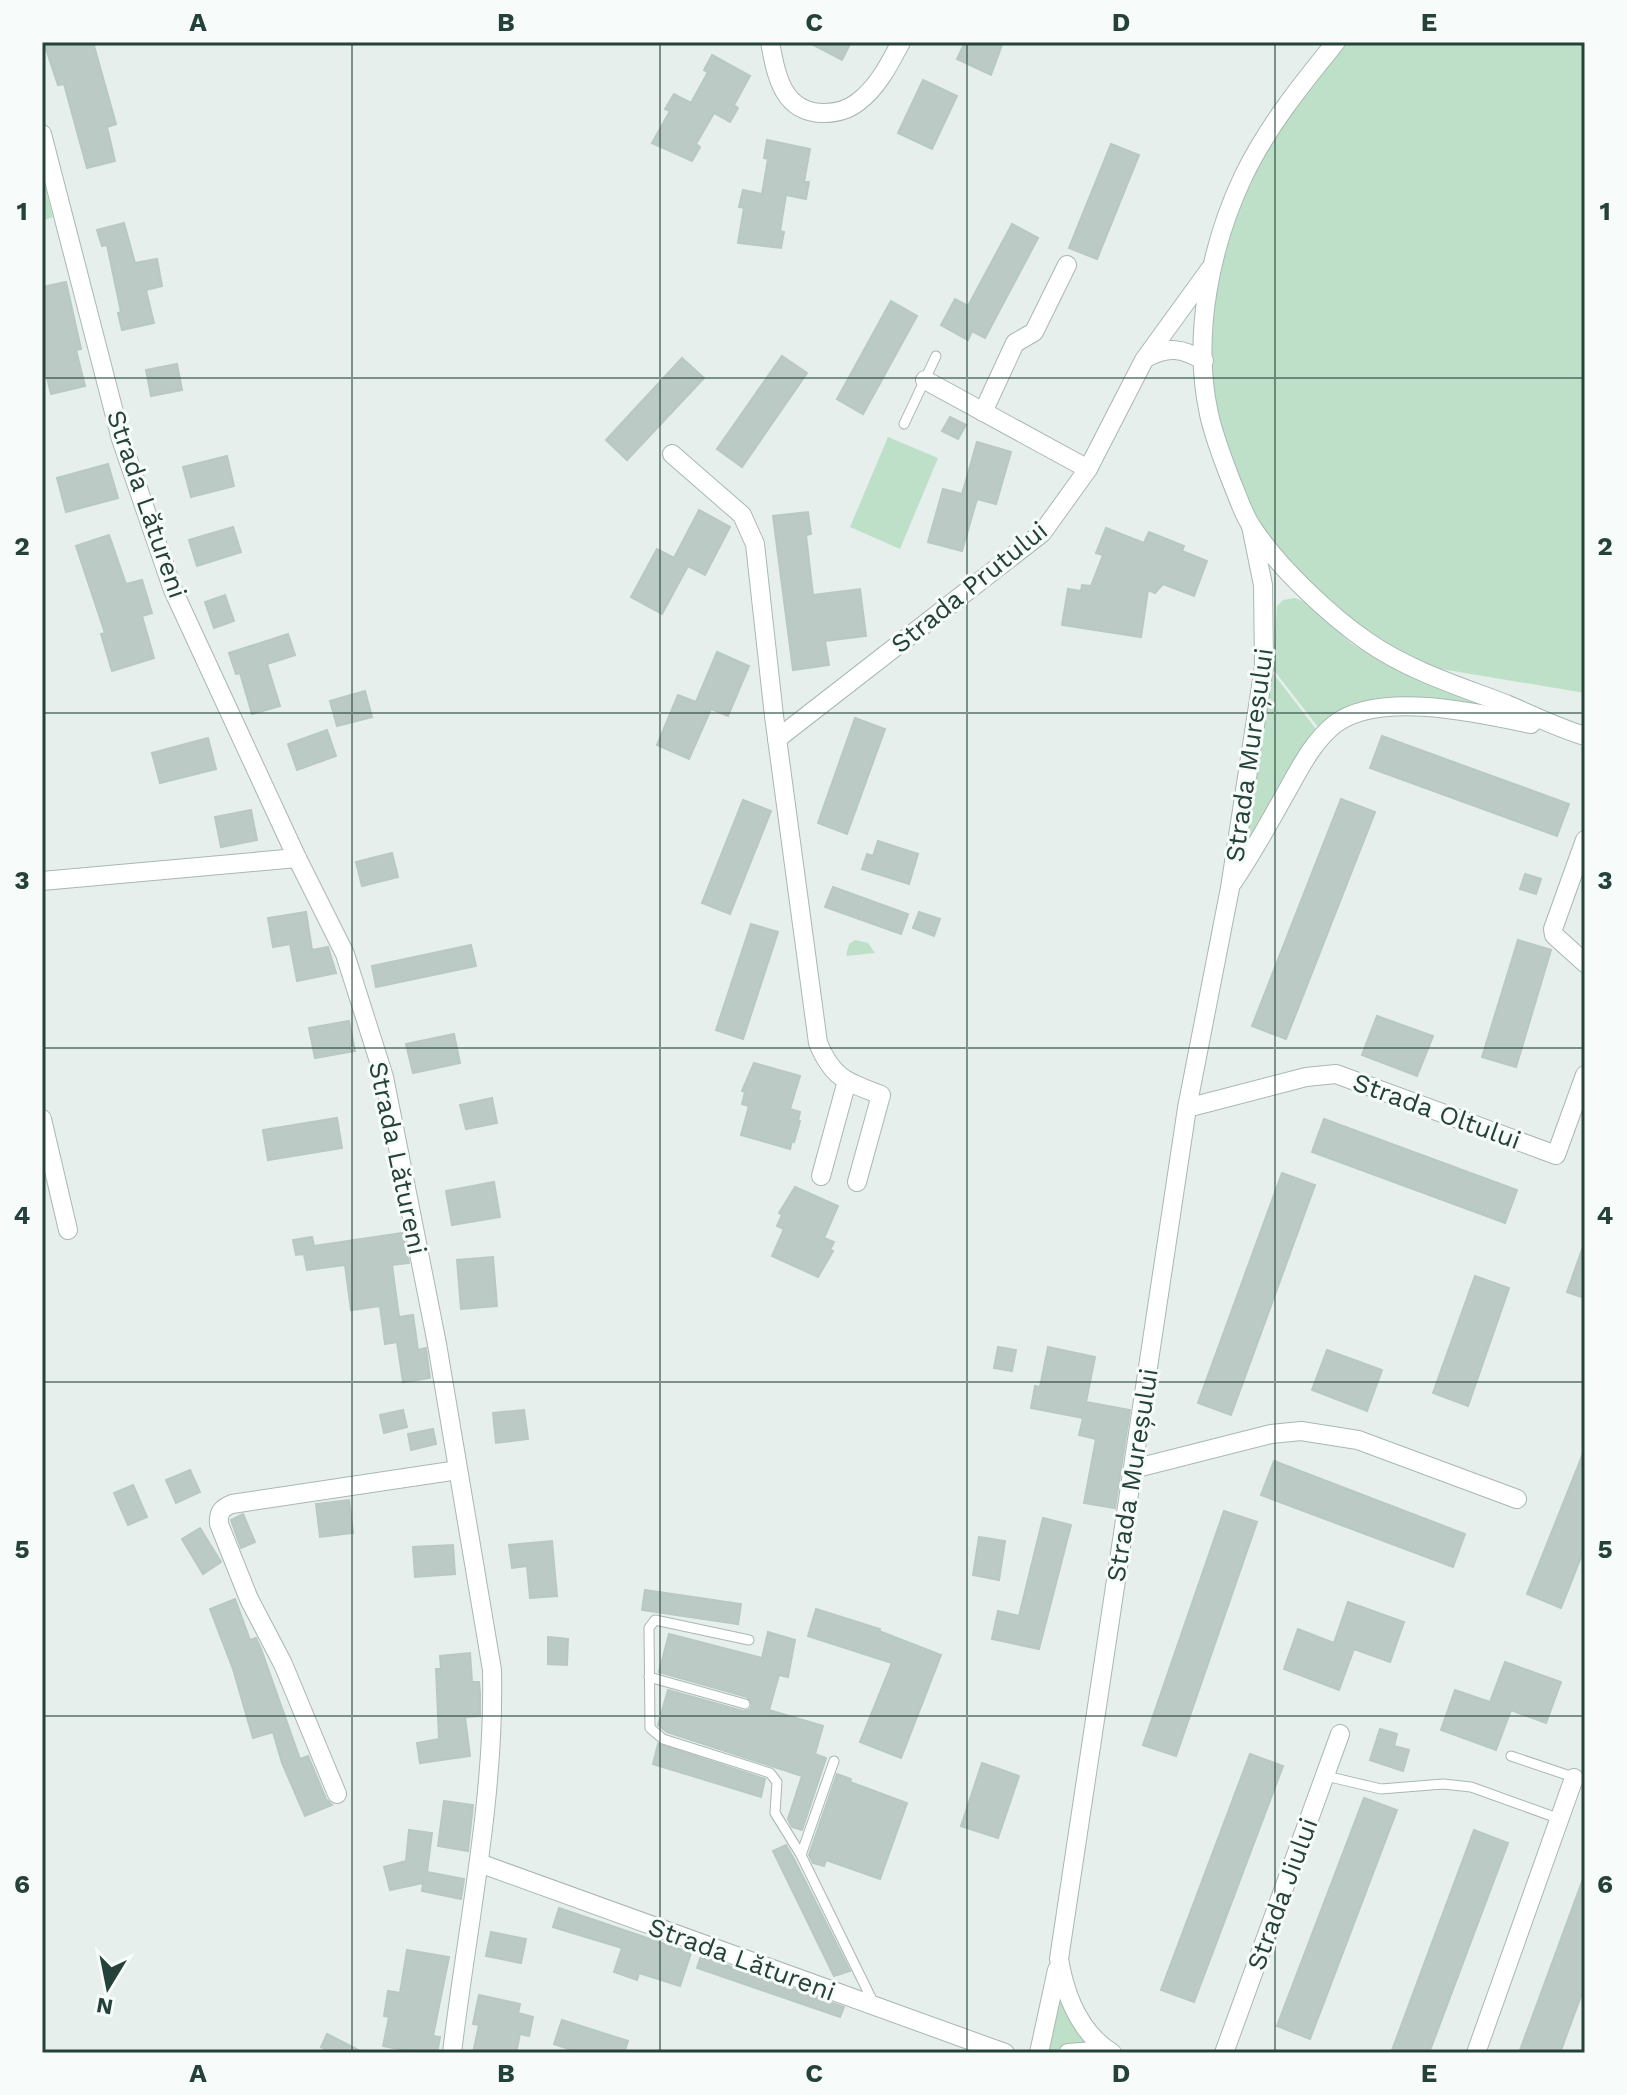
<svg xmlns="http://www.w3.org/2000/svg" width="1627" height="2095" font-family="'Work Sans',sans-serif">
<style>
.green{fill:#bfe0c8}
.building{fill:#bbcac4;stroke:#b8c9c2;stroke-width:2}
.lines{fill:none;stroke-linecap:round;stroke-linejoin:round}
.service-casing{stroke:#a8b8b2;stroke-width:11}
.minor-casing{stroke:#a8b8b2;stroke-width:20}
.service{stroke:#fff;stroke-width:9}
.minor{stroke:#fff;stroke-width:18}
.grid{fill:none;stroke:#24423a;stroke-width:2;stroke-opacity:0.55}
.labels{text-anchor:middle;stroke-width:6;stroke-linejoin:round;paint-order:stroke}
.street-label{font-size:26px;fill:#24423a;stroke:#f7fbf9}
.neatline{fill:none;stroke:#24423a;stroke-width:3}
.grid-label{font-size:26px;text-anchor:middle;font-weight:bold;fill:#24423a}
</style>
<rect width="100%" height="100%" fill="#e6efeb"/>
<g class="green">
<path d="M1336 42H1585V693L1405 663 1320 603 1237 493 1215 438 1205 322 1242 180Z"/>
<path d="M42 176 53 217 42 221Z"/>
<path d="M888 437 938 458 900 549 850 527Z"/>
<path d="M1295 598C1319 606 1335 633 1357 647 1404 676 1459 692 1511 712L1375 700 1344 709 1321 731 1273 669 1277 606 1283 600Z"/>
<path d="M1273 673 1319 733 1250 848 1243 845Z"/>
<path d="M855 940 868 943 875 953 846 956 849 944Z"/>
<path d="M1060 2000 1068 2018 1094 2043 1067 2046 1048 2053Z"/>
</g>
<g class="building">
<path d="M58 42H93L116 124 107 127 115 161 87 168 64 84 58 85 45 46Z"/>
<path d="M808 42H851L842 60Z"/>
<path d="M965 42H1003L991 75 957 59Z"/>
<path d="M712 55 750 76 734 105 738 108 730 122 714 113 696 144 700 147 692 161 652 143 670 111 665 109 674 94 691 103 708 72 704 70Z"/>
<path d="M923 80 957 96 932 149 898 133Z"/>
<path d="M767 140 810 149 804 182H809L806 199 786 195 780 231 784 232 781 248 738 243 744 208 739 207 743 190 762 194 768 159 764 158Z"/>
<path d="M1111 144 1139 155 1097 259 1069 248Z"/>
<path d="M124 223 135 263 157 259 162 286 146 290 154 323 122 330 118 313 121 312 107 245 102 246 97 230Z"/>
<path d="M1012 224 1038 238 985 338 972 331 968 340 941 325 955 299 968 306Z"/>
<path d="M66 282 81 349 76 350 85 386 51 394 42 357V287Z"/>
<path d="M891 301 917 316 863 414 837 399Z"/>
<path d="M782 356 807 373 742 467 717 449Z"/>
<path d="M682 358 704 378 627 460 606 440Z"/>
<path d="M177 364 182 390 151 396 146 370Z"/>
<path d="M950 417 966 425 958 439 942 431Z"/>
<path d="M977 442 1011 452 996 504 977 499 962 551 928 542 943 489 962 494Z"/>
<path d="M227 456 234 486 191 497 183 467Z"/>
<path d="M108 464 118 498 66 512 57 478Z"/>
<path d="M699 510 730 527 705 575 688 566 662 614 631 597 657 549 674 558Z"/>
<path d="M808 512 811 534 806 535 813 595 860 589 866 636 825 641 829 665 793 670 773 516Z"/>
<path d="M233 527 241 552 197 566 189 540Z"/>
<path d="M1106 528 1144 543 1149 532 1184 546 1182 551 1207 561 1194 596 1163 584 1155 593 1148 590 1141 637 1062 625 1068 589 1081 591 1082 585 1091 586 1103 555 1096 553Z"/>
<path d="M109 535 126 584 142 580 152 613 142 616 154 658 112 671 101 634 105 633 76 546Z"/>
<path d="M225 595 234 621 214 628 205 602Z"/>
<path d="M288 634 295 655 267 664 280 706 252 714 240 673 236 674 229 653Z"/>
<path d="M717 652 749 666 728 716 711 709 689 759 657 745 678 695 696 702Z"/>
<path d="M365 691 372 717 337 726 330 701Z"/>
<path d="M855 718 885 729 847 834 818 823Z"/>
<path d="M327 730 336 756 297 770 288 744Z"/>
<path d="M1382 736 1569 804 1557 836 1370 768Z"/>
<path d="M208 738 216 769 160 783 152 753Z"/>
<path d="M1341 799 1375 812 1286 1039 1252 1026Z"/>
<path d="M743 800 771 811 730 914 702 903Z"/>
<path d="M251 810 257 840 221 847 215 817Z"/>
<path d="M878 841 918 854 909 884 862 869 867 854 873 856Z"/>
<path d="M392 853 398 877 362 886 356 862Z"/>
<path d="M1525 874 1541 879 1536 894 1520 889Z"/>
<path d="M833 887 908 914 901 934 825 907Z"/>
<path d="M306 912 312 950 328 947 336 973 297 981 290 944 273 947 268 918Z"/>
<path d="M919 912 940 919 934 936 913 928Z"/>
<path d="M751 924 778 932 743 1039 716 1030Z"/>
<path d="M1518 940 1551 950 1516 1067 1482 1057Z"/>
<path d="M471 945 476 966 376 987 372 966Z"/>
<path d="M1377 1016 1433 1036 1417 1076 1362 1055Z"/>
<path d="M349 1021 355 1051 315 1058 309 1028Z"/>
<path d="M454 1034 460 1063 413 1073 406 1044Z"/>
<path d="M754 1063 800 1076 790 1109 800 1112 798 1120 800 1121 794 1142 792 1141 790 1149 741 1135 749 1106 742 1104 745 1092 742 1091Z"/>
<path d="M492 1098 497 1123 466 1129 460 1105Z"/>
<path d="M337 1118 342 1148 268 1160 263 1130Z"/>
<path d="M1324 1119 1517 1190 1505 1223 1312 1152Z"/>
<path d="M1282 1173 1315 1185 1231 1415 1198 1403Z"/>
<path d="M494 1182 500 1217 452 1225 446 1191Z"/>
<path d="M795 1187 838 1206 824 1238 834 1242 830 1250 833 1251 818 1277 772 1256 784 1229 777 1226 782 1215 779 1213Z"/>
<path d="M403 1233 409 1263 392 1265 399 1317 413 1315 418 1350 426 1348 430 1378 403 1382 397 1342 385 1344 380 1306 351 1310 345 1265 307 1270 304 1254 296 1255 293 1240 312 1237 314 1246Z"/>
<path d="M1583 1247H1585V1298L1567 1292Z"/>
<path d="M493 1257 497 1306 461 1309 457 1260Z"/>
<path d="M1475 1276 1509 1288 1468 1406 1433 1393Z"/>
<path d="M998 1347 1016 1350 1012 1371 994 1368Z"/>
<path d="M1048 1347 1095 1357 1086 1402 1130 1410 1115 1508 1084 1503 1096 1439 1079 1435 1083 1418 1031 1408 1035 1386 1040 1387Z"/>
<path d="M1327 1350 1382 1370 1367 1411 1312 1390Z"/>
<path d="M403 1410 407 1427 384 1433 380 1415Z"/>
<path d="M524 1410 528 1439 496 1443 493 1413Z"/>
<path d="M433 1429 436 1444 411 1450 408 1434Z"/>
<path d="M1584 1451 1585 1547 1561 1608 1527 1594Z"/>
<path d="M1274 1461 1465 1534 1453 1567 1261 1495Z"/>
<path d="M190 1470 200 1492 176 1503 166 1480Z"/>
<path d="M133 1485 147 1517 128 1525 114 1493Z"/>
<path d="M349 1500 353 1533 320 1537 316 1504Z"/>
<path d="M1224 1511 1257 1522 1176 1756 1143 1745Z"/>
<path d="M243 1514 255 1542 241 1548 231 1520Z"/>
<path d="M1043 1518 1071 1525 1039 1649 992 1639 998 1611 1019 1616Z"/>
<path d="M200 1528 221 1562 203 1574 182 1539Z"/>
<path d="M979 1537 1005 1541 999 1580 973 1575Z"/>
<path d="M552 1541 557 1596 530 1598 527 1566 512 1568 509 1545Z"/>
<path d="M453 1545 455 1574 415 1577 413 1547Z"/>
<path d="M645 1590 741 1604 738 1624 642 1610Z"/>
<path d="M235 1599 250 1640 256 1638 261 1649 300 1759 308 1756 326 1799 332 1805 305 1816 282 1763 273 1732 253 1738 233 1669 210 1609Z"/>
<path d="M1348 1602 1404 1622 1390 1662 1354 1649 1339 1690 1284 1669 1298 1629 1334 1643Z"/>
<path d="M816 1609 880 1629 879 1631 941 1655 901 1758 860 1742 892 1663 808 1636Z"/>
<path d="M768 1632 795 1640 788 1677 779 1675 769 1710 823 1726 815 1754 826 1758 802 1830 792 1827 788 1819 802 1776 667 1732 658 1725 668 1690 743 1711 750 1710 752 1705 747 1697 659 1672 669 1634 762 1658Z"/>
<path d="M548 1637 568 1639 567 1665 548 1664Z"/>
<path d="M470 1653 472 1682H479L480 1693V1716L465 1717 470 1756 420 1763 417 1743 439 1739 436 1669H441L440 1656Z"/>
<path d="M1505 1662 1561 1682 1546 1723 1511 1710 1496 1750 1441 1730 1455 1690 1490 1702Z"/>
<path d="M1380 1729 1397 1734 1394 1746 1409 1750 1403 1771 1370 1760Z"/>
<path d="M658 1744 765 1779 761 1797 653 1764Z"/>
<path d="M1250 1754 1283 1766 1194 2002 1161 1990Z"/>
<path d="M982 1763 1019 1776 998 1838 961 1826Z"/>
<path d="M837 1774 851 1779 850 1782 907 1803 880 1879 826 1860 824 1866 813 1863 809 1855Z"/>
<path d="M1364 1798 1397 1810 1310 2039 1277 2026Z"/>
<path d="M444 1801 473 1805 468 1851 438 1846Z"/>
<path d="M409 1830 432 1833 427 1872 464 1879 461 1899 422 1891 423 1883 390 1890 384 1867 406 1861Z"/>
<path d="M1474 1830 1508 1843 1429 2053H1391Z"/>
<path d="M786 1845 794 1859 850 1971 834 1976 773 1851Z"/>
<path d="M1583 1879 1585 1985 1560 2053H1519Z"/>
<path d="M559 1908 691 1953 680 1986 639 1973 637 1980 614 1972 622 1948 553 1927Z"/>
<path d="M491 1932 526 1939 521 1963 486 1956Z"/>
<path d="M407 1950 449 1957 433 2036 440 2037 437 2053H419L383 2046 389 2017 384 2016 388 1991 400 1993Z"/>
<path d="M701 1956 844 2007 840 2017 697 1968Z"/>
<path d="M479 1995 520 2004 518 2013 533 2017 529 2036 520 2034 516 2053H473L479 2025 473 2024Z"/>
<path d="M562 2020 628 2041 624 2053H581L554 2044Z"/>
<path d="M327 2034 364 2053H332L321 2047Z"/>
</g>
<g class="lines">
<g class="service-casing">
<g id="service">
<path d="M904 424 936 356"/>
<path d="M749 1640 655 1620 649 1628 650 1728 663 1739 770 1773 777 1782 775 1813 801 1855"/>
<path d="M649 1677 745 1704"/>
<path d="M1511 1756 1585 1781"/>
<path d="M834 1761 801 1855 874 2004"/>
<path d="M1326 1776 1381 1789 1443 1784 1471 1787 1560 1819"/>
</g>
</g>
<g class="minor-casing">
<g id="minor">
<path d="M770 42C776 74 782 113 824 113 836 113 849 109 858 102 878 87 890 63 901 42"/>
<path d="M1336 42C1301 85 1267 127 1243 177 1210 247 1192 337 1209 414 1214 437 1223 460 1232 483 1238 497 1243 514 1252 527 1277 566 1330 616 1368 642 1410 671 1459 686 1506 704 1532 715 1558 728 1585 736"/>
<path d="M42 134 121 439 173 590 297 858 345 954 384 1077 437 1344 492 1670C495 1800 467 1925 452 2053"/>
<path d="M1146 358C1168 346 1182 348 1204 361"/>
<path d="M925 380 1088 469"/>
<path d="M983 412 1015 343 1034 332 1067 265"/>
<path d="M672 454 742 515 755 544 774 716 818 1043C833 1079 847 1082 881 1095L857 1182"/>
<path d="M777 739 1042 533 1088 469 1144 360 1210 269"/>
<path d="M1585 840 1553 929 1554 935 1585 963"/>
<path d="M42 881 297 858"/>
<path d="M1233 882C1251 855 1267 827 1283 798 1298 772 1311 743 1335 724 1379 690 1480 713 1531 724"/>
<path d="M1187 1108 1306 1077 1336 1074 1556 1155 1585 1075"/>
<path d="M42 1119 68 1230"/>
<path d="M821 1176 847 1081"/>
<path d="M1133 1469 1271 1434 1301 1431 1358 1440 1517 1499"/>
<path d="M337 1794 283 1664 249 1599 219 1524C218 1512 222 1508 232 1504L458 1470"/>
<path d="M479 1863 1005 2053"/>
<path d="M1039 2053 1057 1970"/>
<path d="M1068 2053 1107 2050"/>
<path d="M1112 2053C1080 2033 1065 1995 1059 1959L1187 1108 1230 888 1264 667 1263 585 1251 526"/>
<path d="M1224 2053 1340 1734"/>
<path d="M1476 2053 1574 1778"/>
</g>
</g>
<use href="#service" class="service"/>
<use href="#minor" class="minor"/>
</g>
<path class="grid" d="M352 42V2053M660 42V2053M967 42V2053M1275 42V2053M42 378H1585M42 713H1585M42 1048H1585M42 1382H1585M42 1716H1585"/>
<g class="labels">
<g class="street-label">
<text transform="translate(147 504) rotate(71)" y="9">Strada Lătureni</text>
<text transform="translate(969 587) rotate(-39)" y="9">Strada Prutului</text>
<text transform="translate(1249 755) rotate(-82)" y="9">Strada Mureșului</text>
<text transform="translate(1437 1111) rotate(20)" y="9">Strada Oltului</text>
<text transform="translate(398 1158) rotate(78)" y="9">Strada Lătureni</text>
<text transform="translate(1132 1475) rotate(-81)" y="9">Strada Mureșului</text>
<text transform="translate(1282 1894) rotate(-70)" y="9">Strada Jiului</text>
<text transform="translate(742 1959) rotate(20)" y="9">Strada Lătureni</text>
</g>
</g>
<rect width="1627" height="2095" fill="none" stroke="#f7fbf9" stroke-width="88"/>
<g transform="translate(108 1987) rotate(190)" stroke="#f7fbf9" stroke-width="6" paint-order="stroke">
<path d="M0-6L14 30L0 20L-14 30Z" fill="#24423a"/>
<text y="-12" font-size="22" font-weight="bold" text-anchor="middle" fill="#24423a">N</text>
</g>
<rect x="44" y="44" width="1539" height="2007" class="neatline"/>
<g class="grid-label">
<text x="198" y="31">A</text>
<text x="506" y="31">B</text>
<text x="814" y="31">C</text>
<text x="1121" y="31">D</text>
<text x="1429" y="31">E</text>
<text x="22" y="220">1</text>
<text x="1605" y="220">1</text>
<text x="22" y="555">2</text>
<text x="1605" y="555">2</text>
<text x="22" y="889">3</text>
<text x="1605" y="889">3</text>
<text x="22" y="1224">4</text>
<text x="1605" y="1224">4</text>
<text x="22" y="1558">5</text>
<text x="1605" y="1558">5</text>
<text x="22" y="1893">6</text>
<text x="1605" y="1893">6</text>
<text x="198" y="2082">A</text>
<text x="506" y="2082">B</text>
<text x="814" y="2082">C</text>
<text x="1121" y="2082">D</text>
<text x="1429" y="2082">E</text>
</g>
</svg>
